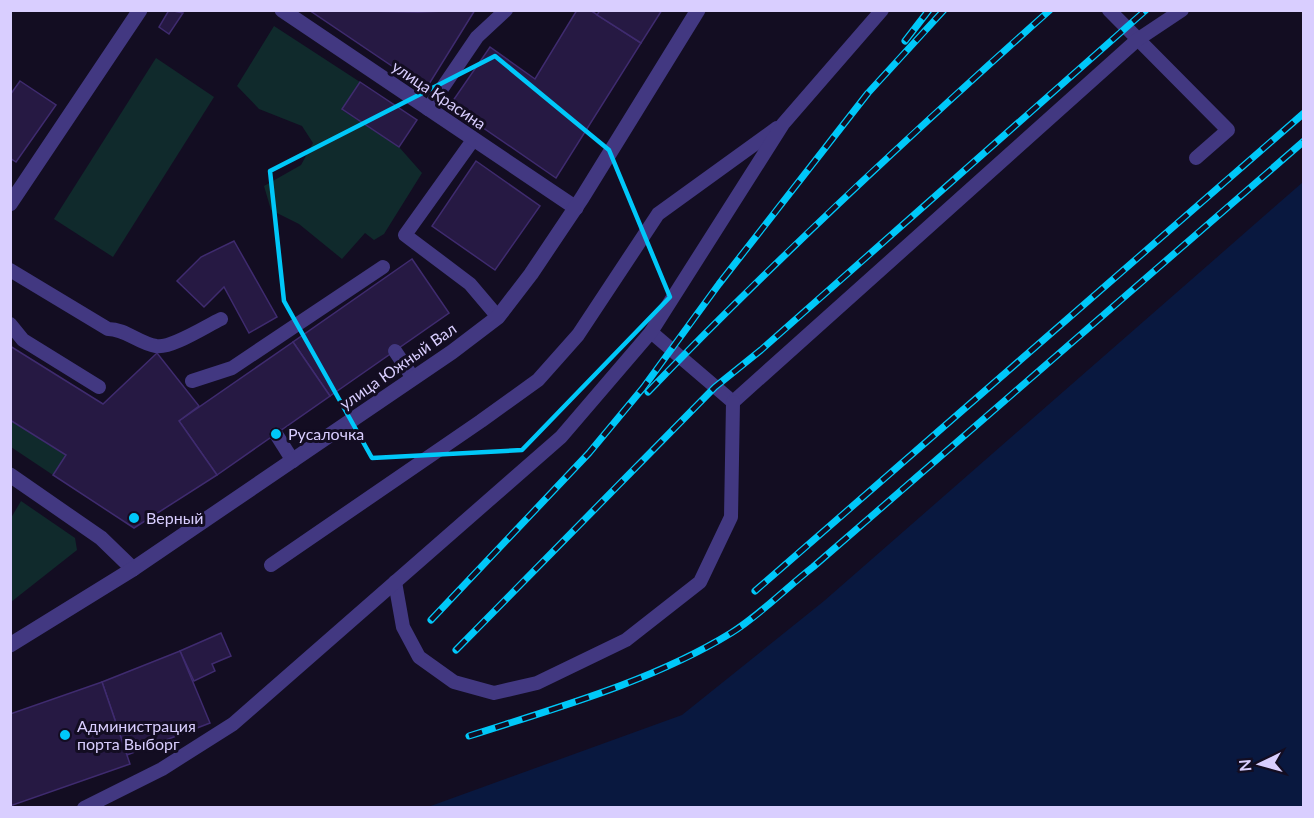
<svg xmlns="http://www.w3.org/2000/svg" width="1314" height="818" font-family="Lato,sans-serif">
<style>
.green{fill:#102a2c}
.water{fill:#09183f}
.building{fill:#261943;stroke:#3f2b6f;stroke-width:1.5}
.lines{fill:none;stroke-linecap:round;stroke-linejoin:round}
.service{stroke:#423881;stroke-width:14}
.minor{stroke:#423881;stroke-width:15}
.tertiary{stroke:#423881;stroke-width:15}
.rail-casing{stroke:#00c8f9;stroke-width:7}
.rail{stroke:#130d22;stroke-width:4.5;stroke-dasharray:14;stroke-linecap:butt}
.marked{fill:none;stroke:#00c8f9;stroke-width:4.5;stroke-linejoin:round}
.poi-dot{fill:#00c8f9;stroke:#130d22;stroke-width:2}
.labels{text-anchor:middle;stroke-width:6;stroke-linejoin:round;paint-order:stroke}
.street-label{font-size:16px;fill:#d9ceff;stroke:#130d22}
.poi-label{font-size:16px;fill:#d9ceff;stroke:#130d22;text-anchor:start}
</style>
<rect width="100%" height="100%" fill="#130d22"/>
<g class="green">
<path d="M274 26 360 82 342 110 399 147 422 173 384 234 374 240 365 233 342 259 299 224 271 210 264 186 301 165 313 143 302 126 259 109 237 86Z"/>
<path d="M156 58 214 97 113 257 54 219Z"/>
<path d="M10 420 66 455 53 475 11 447Z"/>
<path d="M21 501 75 538 77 550 11 602V518Z"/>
</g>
<path class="water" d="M1303 182V807H428L682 715 824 601Z"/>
<g class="building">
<path d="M169 10 183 13 169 34 159 27Z"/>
<path d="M309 10 418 12 475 10 426 89Z"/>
<path d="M577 10H590L641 43 556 178 450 105 490 47 535 79Z"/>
<path d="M600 10H662L641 43 597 15Z"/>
<path d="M20 81 56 105 16 162 10 158V95Z"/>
<path d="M360 82 417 120 399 147 342 109Z"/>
<path d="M476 161 540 206 495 270 432 226Z"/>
<path d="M234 241 277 317 249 333 224 287 204 307 177 281 201 257Z"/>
<path d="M412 259 449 313 330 396 293 342Z"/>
<path d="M293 342 330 396 217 475 179 421Z"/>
<path d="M10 346 103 404 157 353 199 406 179 421 217 475 134 528 53 475 66 455 10 420Z"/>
<path d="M221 633 231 656 212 664 215 671 194 681 180 651Z"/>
<path d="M180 651 210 723 127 755 102 682Z"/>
<path d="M102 682 130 764 10 806V714Z"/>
</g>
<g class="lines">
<g class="service">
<path d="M1109 10 1228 130 1196 158"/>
<path d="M428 109 477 37 506 10"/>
<path d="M473 140 405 235 470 284 498 317"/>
<path d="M10 270 108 329C126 329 138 343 156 346 171 349 206 326 221 319"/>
<path d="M10 324 23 340 99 387"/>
<path d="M651 332 733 402 1137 40 1182 10"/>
<path d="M395 351 413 378"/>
<path d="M192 381 232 368 383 267"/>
<path d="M276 434 293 461"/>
<path d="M271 565 481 421 538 380 578 335 658 214 777 128"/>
<path d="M395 582 403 627 419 657 454 682 494 693 537 683 626 640 700 582 731 517 733 402"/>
<path d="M84 808 162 769 233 724 561 437 651 332 783 124 882 10"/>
</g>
<g class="minor">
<path d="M282 10 576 208"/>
<path d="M10 204 140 10"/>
<path d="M10 475 101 538 133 569"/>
</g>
<path class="tertiary" d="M10 645 133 569 452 352 498 317 531 274 582 198 698 10"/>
<g class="rail-casing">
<g id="rail">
<path d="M905 41 929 10"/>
<path d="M648 392C776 259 912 133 1050 10"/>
<path d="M755 591 1304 113"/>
<path d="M431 620 589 453 643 388 719 284 868 93 944 10"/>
<path d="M456 650 715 387 761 350 1146 10"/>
<path d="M469 736C556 708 653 681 731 633 760 615 786 588 813 567L1304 141"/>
</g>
</g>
<use href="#rail" class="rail"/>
</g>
<path class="marked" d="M495 56 609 150 670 297 522 450 372 458 284 301 270 171Z"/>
<g class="poi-dot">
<circle cx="276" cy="434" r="6"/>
<circle cx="134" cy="518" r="6"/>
<circle cx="65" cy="735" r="6"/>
</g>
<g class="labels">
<g class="street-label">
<text transform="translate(439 95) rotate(34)" y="6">улица Красина</text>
<text transform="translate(398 366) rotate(-35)" y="6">улица Южный Вал</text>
</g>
<g class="poi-label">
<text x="288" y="440">Русалочка</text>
<text x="146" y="524">Верный</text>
<text x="77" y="732">Администрация<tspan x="77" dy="18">порта Выборг</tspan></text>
</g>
</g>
<rect width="1314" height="818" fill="none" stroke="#d9ceff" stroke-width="24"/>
<g transform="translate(1260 764) rotate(265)" stroke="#130d22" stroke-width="4.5" paint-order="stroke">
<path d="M0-4.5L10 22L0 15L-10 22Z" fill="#d9ceff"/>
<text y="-9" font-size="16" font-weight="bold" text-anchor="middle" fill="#d9ceff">N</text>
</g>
</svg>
